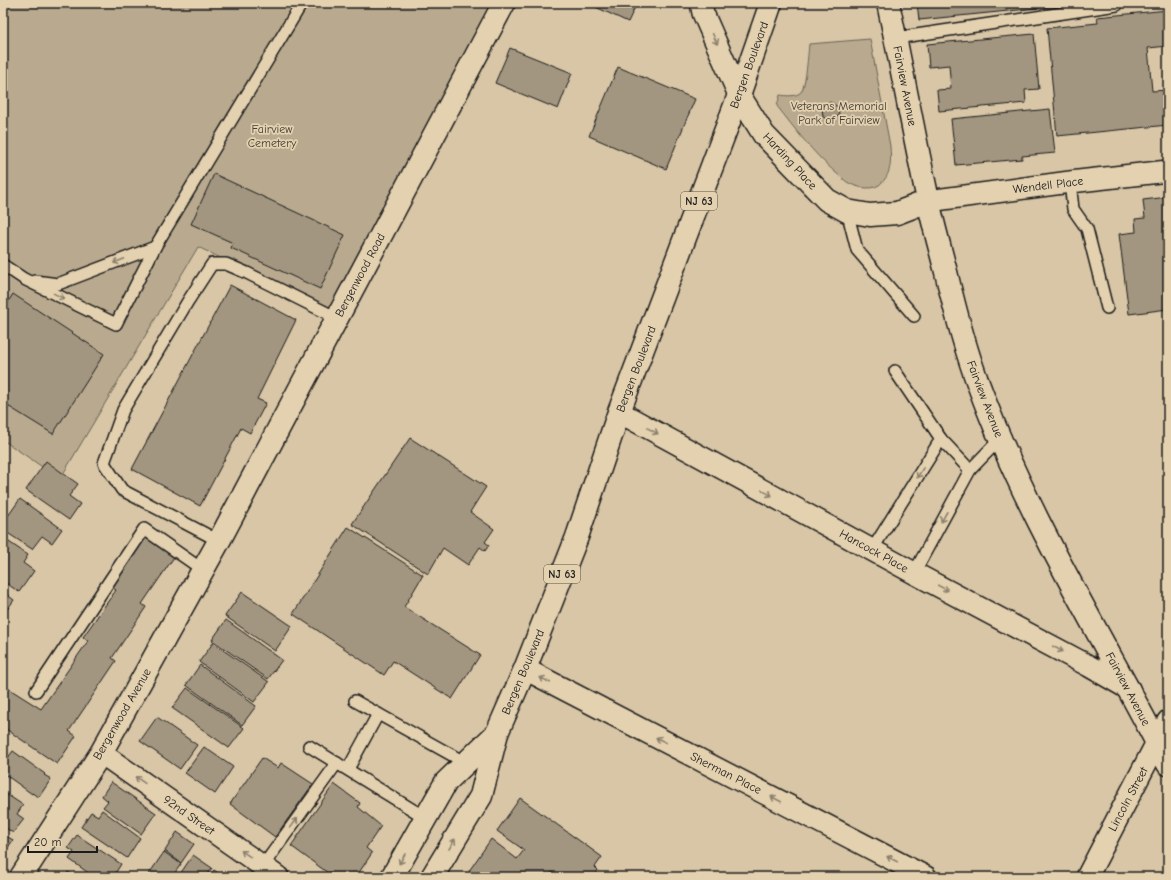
<svg xmlns="http://www.w3.org/2000/svg" width="1171" height="880" font-family="'Comic Neue',sans-serif">
<style>
.green{fill:#b9aa8f;stroke:#6a6356}
.building{fill:#a39680;stroke:#1c1c1c}
.lines{fill:none;stroke-linecap:round;stroke-linejoin:round}
.service-casing{stroke:#1c1c1c;stroke-width:14}
.minor-casing{stroke:#1c1c1c;stroke-width:24}
.tertiary-casing{stroke:#1c1c1c;stroke-width:25}
.secondary-casing{stroke:#1c1c1c;stroke-width:25}
.primary-casing{stroke:#1c1c1c;stroke-width:25}
.service{stroke:#e4d1af;stroke-width:11}
.minor{stroke:#e4d1af;stroke-width:21}
.tertiary{stroke:#e4d1af;stroke-width:22}
.secondary{stroke:#e4d1af;stroke-width:22}
.primary{stroke:#e4d1af;stroke-width:22}
.oneway{stroke:#8a806d}
.labels{text-anchor:middle;stroke-width:3.5;stroke-linejoin:round;paint-order:stroke}
.shield{fill:#e4d1af;stroke:#585248;stroke-width:1}
.shield-label{font-size:11px;font-weight:bold;fill:#1c1c1c}
.street-label{font-size:12px;fill:#1c1c1c;stroke:#e4d1af}
.park-label{font-size:12px;fill:#434039;stroke:#e4d1af}
</style>
<rect width="100%" height="100%" fill="#d8c6a6"/>
<filter id="ink" filterUnits="userSpaceOnUse"><feTurbulence type="fractalNoise" baseFrequency=".025" numOctaves="2"/><feDisplacementMap in="SourceGraphic" scale="8" xChannelSelector="R" yChannelSelector="G"/><feConvolveMatrix kernelMatrix="1 2 1 2 8 2 1 2 1" color-interpolation-filters="sRGB"/></filter>
<g filter="url(#ink)">
<g class="green">
<path d="M3 3H497L330 311 198 247 60 479 3 440Z"/>
<path d="M870 39 890 146C891 161 892 175 879 185 870 191 855 187 847 182 843 179 839 175 835 172 813 153 795 129 777 106L780 95C786 96 796 97 801 92 806 86 808 53 809 44Z"/>
</g>
<g class="building">
<path d="M587 3H637L628 22Z"/>
<path d="M917 3H1078V4L919 20Z"/>
<path d="M1168 10V46L1148 48 1152 91 1168 90V125L1057 136 1047 28 1098 23 1097 17Z"/>
<path d="M1034 34 1039 89 1025 90 1026 103 939 111 937 90 951 89 949 65 929 67 927 44Z"/>
<path d="M510 48 572 73 558 109 495 83Z"/>
<path d="M618 67 695 99 666 169 589 136Z"/>
<path d="M830 102 838 107 839 115 832 121 823 117 822 108Z"/>
<path d="M1050 109 1055 153 1022 156V159L956 165 951 119Z"/>
<path d="M214 174 345 235 320 289 231 248 233 243 191 224Z"/>
<path d="M1168 197V309L1129 314 1119 234 1136 232 1135 219 1145 218 1143 200Z"/>
<path d="M230 285 296 320 257 399 266 403 250 433 241 428 200 506 132 469Z"/>
<path d="M13 294 104 354 53 434 3 403V310Z"/>
<path d="M410 438 486 487 470 512 494 529 485 542 489 545 485 551 480 547 468 565 443 548 428 574 352 524Z"/>
<path d="M46 461 78 484 69 496 80 504 69 520 26 490Z"/>
<path d="M20 499 62 529 52 543 42 536 32 549 3 530V523Z"/>
<path d="M348 527 423 575 404 607 480 655 452 699 393 661 384 675 293 614Z"/>
<path d="M146 537 174 557 142 604 146 607 112 658 116 661 69 731 76 736 57 764 3 727V685L41 709 88 641 83 637 116 590 111 587Z"/>
<path d="M3 538 28 555 23 563 34 571 19 592 3 581Z"/>
<path d="M3 592 14 600 3 615Z"/>
<path d="M242 592 292 626 275 651 225 616Z"/>
<path d="M226 620 282 660 268 679 212 640Z"/>
<path d="M213 643 269 682 254 702 199 662Z"/>
<path d="M200 665 256 706 242 725 186 685Z"/>
<path d="M187 688 244 728 229 748 172 708Z"/>
<path d="M157 717 197 745 180 769 140 741Z"/>
<path d="M204 747 233 767 215 794 185 773Z"/>
<path d="M13 751 45 774 44 775 51 779 39 797 32 793V794L3 773V764Z"/>
<path d="M262 758 278 768 281 763 313 784 275 837 230 804Z"/>
<path d="M111 782 156 813 141 834 103 807 108 801 102 796Z"/>
<path d="M334 784 360 803 358 807 381 826 366 848 372 853 356 877H336L329 872 328 873 291 846Z"/>
<path d="M3 792 23 805 17 814 24 819 13 833 3 826Z"/>
<path d="M520 798 602 857 595 867 598 870 593 877H559L552 872 549 877H477L469 871 491 839 517 859 524 850 497 831Z"/>
<path d="M102 810 140 838 127 858 81 827 91 812 98 816Z"/>
<path d="M177 832 194 844 181 863 165 851Z"/>
<path d="M3 834 13 840 3 855Z"/>
<path d="M77 835 121 864 113 877H94L69 859 74 852 68 848Z"/>
<path d="M164 852 181 864 172 877H147Z"/>
<path d="M193 855 212 868 206 877H178Z"/>
<path d="M214 870 224 877H209Z"/>
<path d="M68 872 76 877H65Z"/>
</g>
<g class="lines">
<g class="service-casing">
<g id="service">
<path d="M896 38 1117 5V3"/>
<path d="M1070 182 1073 209 1087 229 1107 308"/>
<path d="M847 211 857 250 914 316"/>
<path d="M3 265 24 279 116 324 155 247 302 3"/>
<path d="M35 281 58 284 155 247"/>
<path d="M895 371 941 439 970 470 1000 439"/>
<path d="M219 541 122 490 104 463 123 410 188 301 212 264H226L247 273 337 318"/>
<path d="M872 550 941 439"/>
<path d="M914 573 970 470"/>
<path d="M36 691 144 529 203 570"/>
<path d="M355 701 466 763"/>
<path d="M309 746 426 818"/>
<path d="M348 769 378 714"/>
<path d="M263 866 337 763"/>
</g>
</g>
<g class="minor-casing">
<g id="minor">
<path d="M701 3 703 13 739 95"/>
<path d="M928 201 1070 182 1168 171"/>
<path d="M619 412 914 573 1089 666 1129 689"/>
<path d="M525 669 926 877"/>
<path d="M101 753 278 877"/>
<path d="M1087 877 1168 721"/>
</g>
</g>
<g class="tertiary-casing">
<path id="tertiary" d="M21 877 101 753 219 541 504 3"/>
</g>
<g class="secondary-casing">
<g id="secondary">
<path d="M888 3C902 69 914 135 928 200 933 224 940 248 946 272 955 310 965 349 979 386 1028 519 1104 639 1168 764"/>
<path d="M739 95 764 135 827 200 847 211 870 215 897 213 928 201"/>
</g>
</g>
<g class="primary-casing">
<g id="primary">
<path d="M392 877 446 782 497 733"/>
<path d="M432 877 481 796 497 733 525 669 577 537 619 412 739 95 771 3"/>
</g>
</g>
<use href="#service" class="service"/>
<use href="#minor" class="minor"/>
<use href="#tertiary" class="tertiary"/>
<use href="#secondary" class="secondary"/>
<use href="#primary" class="primary"/>
</g>
<defs><path id="oneway-shaft" d="M-6 0H5M1.5-3L5.5 0L1.5 3" fill="none" stroke-width="1.6" stroke-linecap="round" stroke-linejoin="round"/></defs>
<g class="oneway">
<use href="#oneway-shaft" transform="translate(715 39) rotate(66)"/>
<use href="#oneway-shaft" transform="translate(119 261) rotate(159)"/>
<use href="#oneway-shaft" transform="translate(59 296) rotate(26)"/>
<use href="#oneway-shaft" transform="translate(653 431) rotate(29)"/>
<use href="#oneway-shaft" transform="translate(920 473) rotate(122)"/>
<use href="#oneway-shaft" transform="translate(767 493) rotate(29)"/>
<use href="#oneway-shaft" transform="translate(944 517) rotate(119)"/>
<use href="#oneway-shaft" transform="translate(943 588) rotate(28)"/>
<use href="#oneway-shaft" transform="translate(1058 649) rotate(28)"/>
<use href="#oneway-shaft" transform="translate(545 680) rotate(-152)"/>
<use href="#oneway-shaft" transform="translate(661 740) rotate(-153)"/>
<use href="#oneway-shaft" transform="translate(140 780) rotate(-145)"/>
<use href="#oneway-shaft" transform="translate(776 799) rotate(-153)"/>
<use href="#oneway-shaft" transform="translate(294 823) rotate(-54)"/>
<use href="#oneway-shaft" transform="translate(452 844) rotate(-59)"/>
<use href="#oneway-shaft" transform="translate(246 854) rotate(-145)"/>
<use href="#oneway-shaft" transform="translate(402 859) rotate(120)"/>
<use href="#oneway-shaft" transform="translate(892 859) rotate(-153)"/>
</g>
</g>
<g class="labels">
<g class="shield">
<rect x="681" y="192" width="36" height="18" rx="3"/>
<rect x="544" y="565" width="36" height="18" rx="3"/>
</g>
<g class="shield-label">
<text x="699" y="205">NJ 63</text>
<text x="562" y="578">NJ 63</text>
</g>
<g class="street-label">
<text transform="translate(749 65) rotate(-70)" y="4">Bergen Boulevard</text>
<text transform="translate(905 86) rotate(79)" y="4">Fairview Avenue</text>
<text transform="translate(790 161) rotate(47)" y="4">Harding Place</text>
<text transform="translate(1048 185) rotate(-7)" y="4">Wendell Place</text>
<text transform="translate(360 275) rotate(-62)" y="4">Bergenwood Road</text>
<text transform="translate(636 369) rotate(-69)" y="4">Bergen Boulevard</text>
<text transform="translate(985 399) rotate(69)" y="4">Fairview Avenue</text>
<text transform="translate(874 551) rotate(29)" y="4">Hancock Place</text>
<text transform="translate(523 672) rotate(-67)" y="4">Bergen Boulevard</text>
<text transform="translate(1128 689) rotate(62)" y="4">Fairview Avenue</text>
<text transform="translate(122 714) rotate(-60)" y="4">Bergenwood Avenue</text>
<text transform="translate(726 773) rotate(27)" y="4">Sherman Place</text>
<text transform="translate(1128 799) rotate(-62)" y="4">Lincoln Street</text>
<text transform="translate(189 815) rotate(35)" y="4">92nd Street</text>
</g>
<g class="park-label">
<text x="839" y="110">Veterans Memorial<tspan x="839" dy="14">Park of Fairview</tspan></text>
<text x="272" y="133">Fairview<tspan x="272" dy="14">Cemetery</tspan></text>
</g>
</g>
<rect width="1171" height="880" fill="none" stroke="#e4d1af" stroke-width="16"/>
<rect x="8" y="8" width="1155" height="864" fill="none" stroke="#1c1c1c" stroke-width="1.5" filter="url(#ink)"/>
<path d="M28 846v6h69v-6" fill="none" stroke="#1c1c1c" stroke-width="2"/>
<text x="34" y="846" font-size="12" fill="#1c1c1c" stroke="#e4d1af" stroke-width="3" paint-order="stroke">20 m</text>
</svg>
